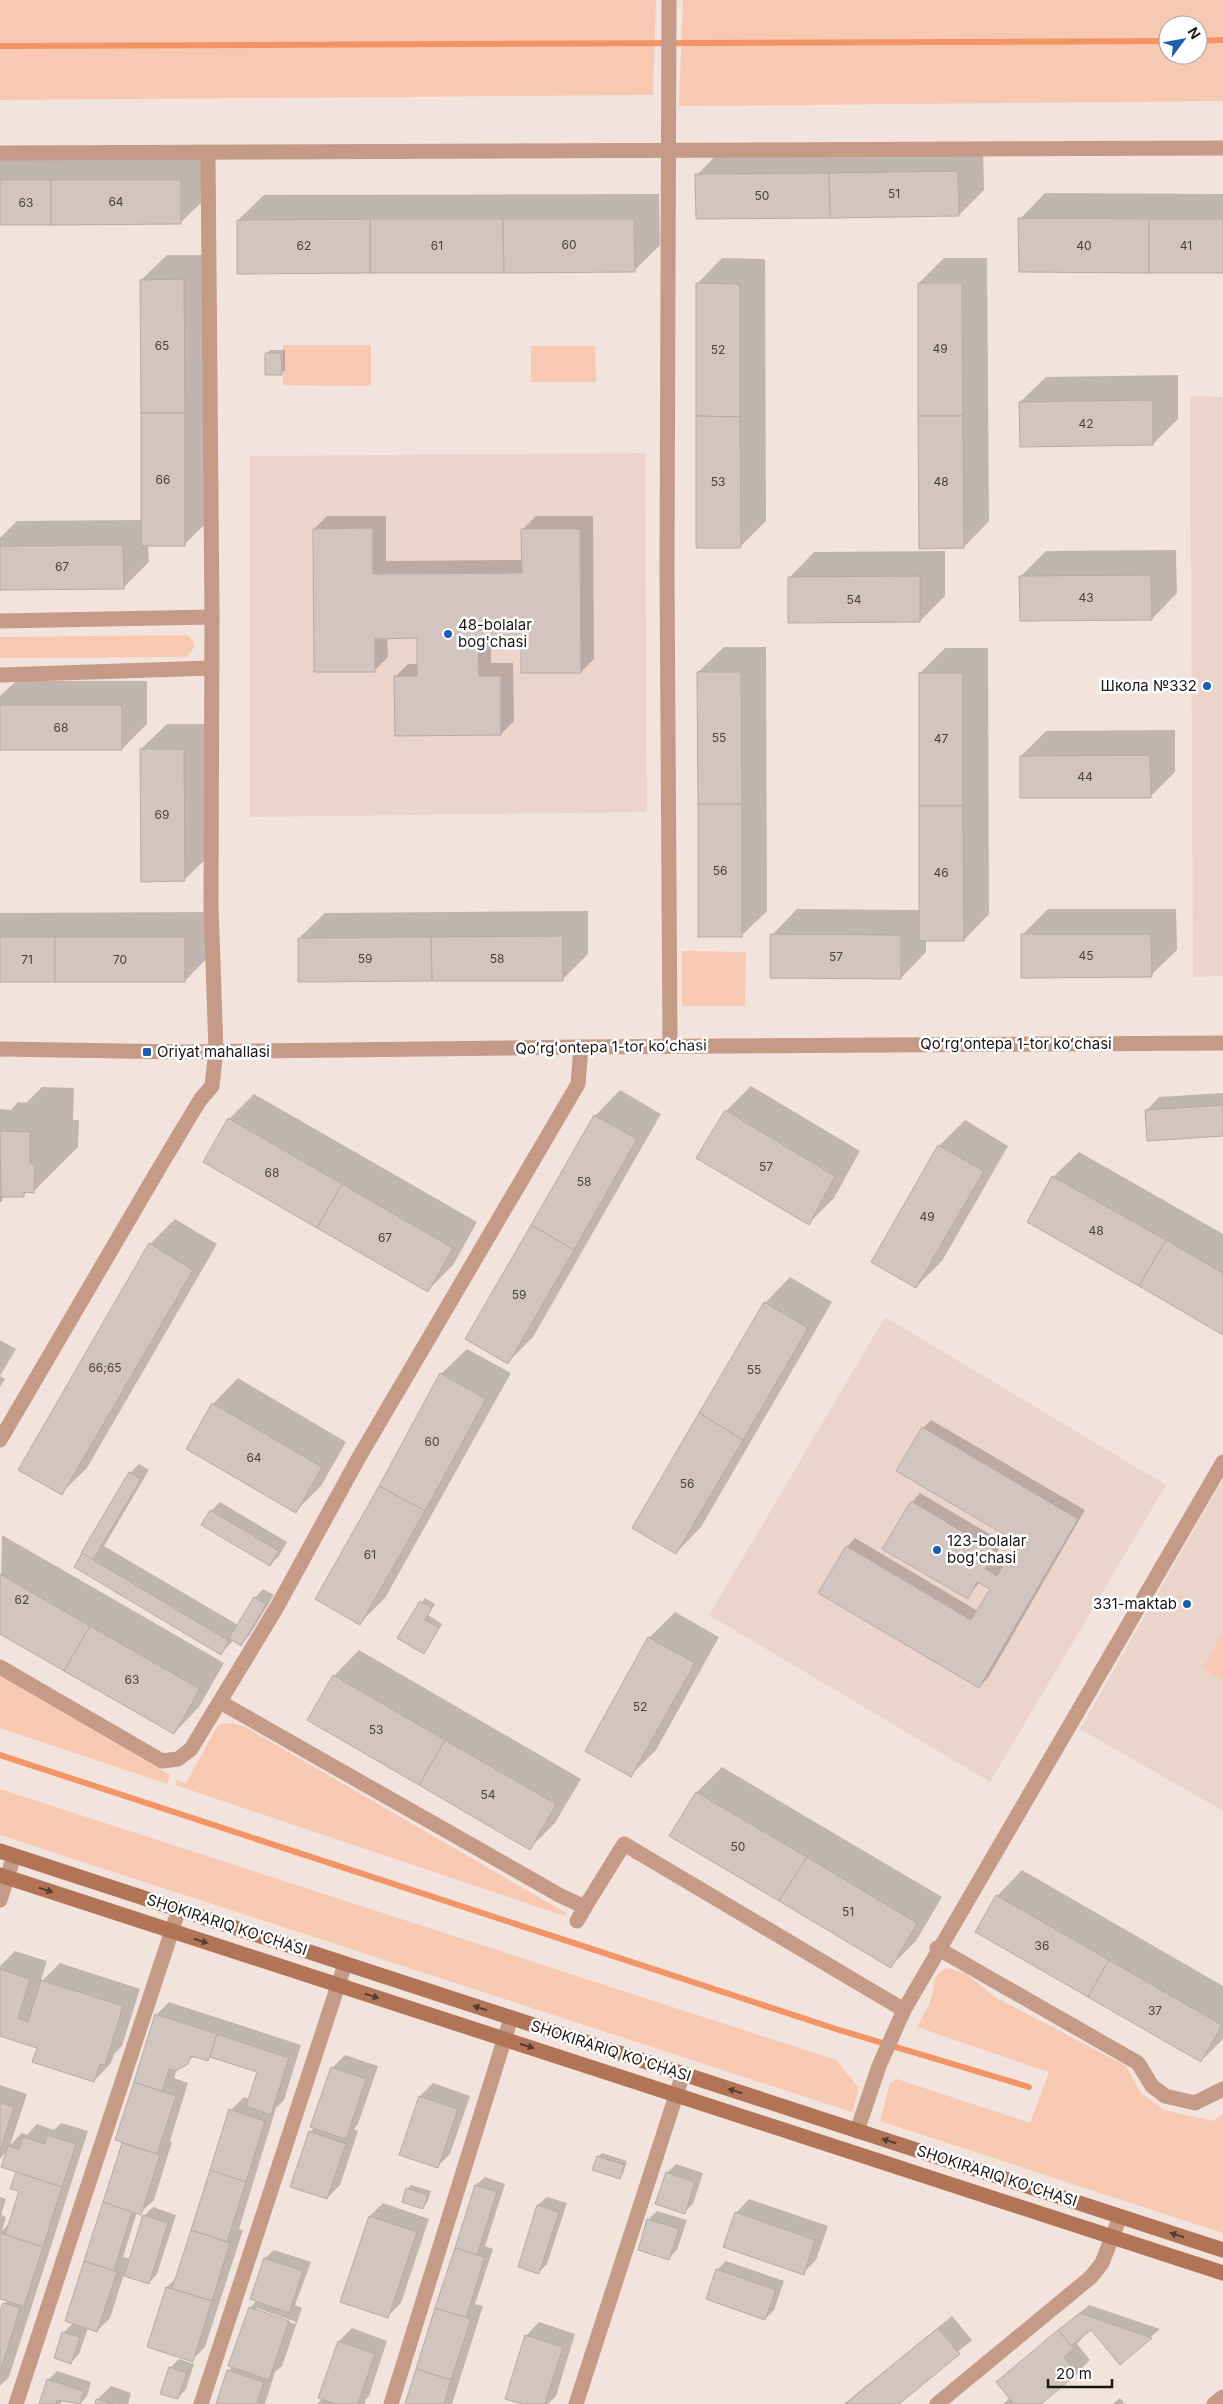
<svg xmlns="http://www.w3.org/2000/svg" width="1223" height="2404" font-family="Inter,sans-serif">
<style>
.built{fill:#ebd5cb}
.green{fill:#f7c8b2;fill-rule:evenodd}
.shadow{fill:#0003;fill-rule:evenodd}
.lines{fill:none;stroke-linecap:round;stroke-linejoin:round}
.stream{stroke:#f29466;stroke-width:6}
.building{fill:#d2c4be;stroke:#b8aaa4}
.minor{stroke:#c59a86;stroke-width:15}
.tertiary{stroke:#c59a86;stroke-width:15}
.secondary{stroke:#b17457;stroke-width:15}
.oneway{fill:#583c2f}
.poi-dot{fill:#1f5eaf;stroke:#fff;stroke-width:2}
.labels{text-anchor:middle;stroke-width:5;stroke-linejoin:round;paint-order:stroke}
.number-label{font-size:12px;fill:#4a423f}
.poi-label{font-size:15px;fill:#1c1715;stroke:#fff;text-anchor:start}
.street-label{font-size:15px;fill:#1c1715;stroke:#fff}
</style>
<rect width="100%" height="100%" fill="#f2e3dd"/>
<g class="built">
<path d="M1190 396 1223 397V976L1193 977Z"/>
<path d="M645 453 647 812 250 817V456Z"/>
<path d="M885 1317 1166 1485 990 1782 709 1615Z"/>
<path d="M1223 1479V1811L1080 1729Z"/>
</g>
<g class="green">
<path d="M0 0H656L653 95 0 100Z"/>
<path d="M683 0H1223V101L679 106ZM1168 25H1198V55H1168Z"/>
<path d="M283 345H371V386L283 385Z"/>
<path d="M531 346H595L596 382H531Z"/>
<path d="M187 635 192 640 195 646 187 657 0 658V637Z"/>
<path d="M682 951 746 952 745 1006H682Z"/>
<path d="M1223 1633V1680L1202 1668Z"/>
<path d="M0 1676 170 1775 167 1784 0 1728Z"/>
<path d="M231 1723 245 1727 566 1913 565 1916 175 1785 177 1780 186 1783 217 1727 221 1724Z"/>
<path d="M0 1789 836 2060 859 2088 852 2112 0 1835Z"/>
<path d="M946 1968 965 1973 995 1997 1126 2066 1141 2093 1164 2110 1213 2121 1223 2114V2233L880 2121 890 2083 897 2079 1030 2123 1049 2072 917 2027 930 2003 936 1976Z"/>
</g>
<g class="shadow">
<path d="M983 146 984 190 959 215 697 175 722 149Z"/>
<path d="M0 155H206V198L180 223H0Z"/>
<path d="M1045 193 1223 194V272L1020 219Z"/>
<path d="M659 194 660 245 634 271 238 220 264 195Z"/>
<path d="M167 255H209L210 519 184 545H148L149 562 123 588 0 589V538L17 521 142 520 141 280Z"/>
<path d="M722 258 765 259 766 521 740 547 697 284Z"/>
<path d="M944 258H987L989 521 964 547 919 283Z"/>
<path d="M270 350H285V370L281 374 266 354Z"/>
<path d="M1178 375V419L1153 444 1020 402 1046 377Z"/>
<path d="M327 516H386V561L523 560 522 530 536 516H593L594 659 581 672 522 637H491V663H513L514 721 501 734 395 677 408 664H418V637H387L388 657 374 671 314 529Z"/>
<path d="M1176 550 1177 593 1152 619 1020 577 1046 551Z"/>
<path d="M945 551V596L920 621 789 578 814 552Z"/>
<path d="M724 647H766L767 911 741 936 698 672Z"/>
<path d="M945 648H988L989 914 964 940H926V952L901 978 772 935 797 909 920 910V673Z"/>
<path d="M16 681H147V724L122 749H0V696Z"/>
<path d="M167 724H208L210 855 184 880 141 749Z"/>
<path d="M1175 730V772L1150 797 1021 756 1046 731Z"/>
<path d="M1048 909H1176L1177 950 1151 975 1022 935Z"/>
<path d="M588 911V954L562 980 299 938 325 913Z"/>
<path d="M210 912V955L185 981H0V913Z"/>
<path d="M751 1086 860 1151 834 1198 809 1223 726 1111Z"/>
<path d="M42 1087 74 1088 73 1120H79L78 1147 34 1191H28L23 1196H5L0 1201V1109L11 1110 18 1102 26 1103Z"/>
<path d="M620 1090 661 1114 533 1337 508 1362 595 1116Z"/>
<path d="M1223 1093V1135L1146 1111 1159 1097Z"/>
<path d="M254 1094 477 1222 453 1265 428 1290 229 1119Z"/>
<path d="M965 1120 1008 1146 942 1261 916 1287 939 1146Z"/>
<path d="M1079 1152 1223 1234V1334L1053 1177Z"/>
<path d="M175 1219 217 1244 87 1468 61 1493 150 1244Z"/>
<path d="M790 1277 832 1302 701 1527 676 1553 765 1303Z"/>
<path d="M0 1340 16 1349 0 1376Z"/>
<path d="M467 1349 511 1373 385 1598 360 1623 441 1374Z"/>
<path d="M0 1376 5 1379 0 1387Z"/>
<path d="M238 1378 346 1442 321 1486 296 1511 213 1404Z"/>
<path d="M931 1420 1085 1510 988 1678 979 1687 847 1547 855 1538 978 1611 991 1589 980 1582 967 1597 912 1502 920 1493 1003 1542 992 1560 1004 1567 1019 1542 923 1428Z"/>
<path d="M139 1464 149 1470 104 1546 238 1625 255 1598 263 1589 274 1595 249 1636 240 1644 234 1640 221 1653 76 1567 130 1473Z"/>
<path d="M220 1502 287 1542 279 1556 270 1565 203 1525 211 1511Z"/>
<path d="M2 1535 224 1663 199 1707 174 1733 0 1632Z"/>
<path d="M425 1598 435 1604 428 1615 442 1624 424 1652 399 1637Z"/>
<path d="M675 1612 719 1637 656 1750 631 1775 649 1638Z"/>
<path d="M359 1650 581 1779 555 1823 530 1848 334 1676Z"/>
<path d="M722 1767 942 1897 916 1941 891 1966 671 1836 697 1792Z"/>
<path d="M1022 1870 1223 1986V2039L1201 2061 976 1932 997 1896Z"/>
<path d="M15 1951 47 1961 40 1983 60 1963 140 1989 122 2046 114 2054 111 2063 94 2081 38 2047 0 2034V1966Z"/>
<path d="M169 2002 301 2045 284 2100 276 2108 239 2229 243 2230 205 2347 192 2360 148 2346 167 2287 177 2277 231 2110 244 2097 250 2099 258 2071 211 2056 208 2060 195 2056 177 2069 174 2078 188 2083 170 2141 172 2142 154 2200 140 2213 137 2212 123 2257 131 2259 144 2216 153 2207 176 2215 157 2274 149 2283 124 2274 110 2318 97 2331 88 2328 79 2354 71 2363 55 2358 64 2332 73 2323 104 2203 123 2142 116 2140 156 2015Z"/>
<path d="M345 2055 378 2066 358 2124 354 2129 358 2131 340 2185 327 2198 310 2132 315 2127 332 2068Z"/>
<path d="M433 2083 470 2096 450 2154 437 2167 401 2154 420 2096Z"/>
<path d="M0 2085 27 2094 10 2145 22 2133 27 2135 37 2124 54 2130 61 2123 88 2131 9 2377 0 2386V2315L7 2300 0 2297V2197L6 2199 1 2215 6 2217 2 2231 10 2222 20 2190 12 2188 17 2171 7 2151 0 2159Z"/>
<path d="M602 2153 627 2161 623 2174 619 2178 598 2157Z"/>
<path d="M676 2164 703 2173 693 2204 684 2212 667 2173Z"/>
<path d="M485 2177 505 2184 485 2246 493 2249 475 2304 483 2306 452 2404H406L476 2185Z"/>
<path d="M411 2185 431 2191 427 2203 423 2207 407 2189Z"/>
<path d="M547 2197 567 2203 547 2264 539 2272 519 2266 538 2205Z"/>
<path d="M749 2199 828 2226 816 2260 803 2273 736 2213Z"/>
<path d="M383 2203 429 2219 401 2303 388 2316 370 2216Z"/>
<path d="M657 2211 687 2220 677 2250 669 2258 648 2220Z"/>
<path d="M274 2250 311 2262 295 2305 302 2308 282 2366 275 2372 265 2404H217L229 2371 233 2366 250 2308 257 2300 251 2298 265 2258ZM256 2308 296 2322 295 2324 256 2311Z"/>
<path d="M726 2261 784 2281 774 2310 765 2319 717 2270Z"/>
<path d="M1089 2305 1160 2329 1120 2363 1091 2328 1077 2344 1090 2360 1077 2373 1039 2404H1003L1010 2398 997 2382Z"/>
<path d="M952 2316 972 2340 897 2404H844Z"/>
<path d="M539 2322 575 2334 556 2396 548 2404H526V2336Z"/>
<path d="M352 2328 387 2341 369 2396 364 2401 366 2402 365 2404H317L323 2398 339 2341Z"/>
<path d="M179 2359 194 2364 186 2389 178 2398 170 2368Z"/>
<path d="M57 2371 91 2382 87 2396 80 2404 62 2400 61 2404H40L48 2380Z"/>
<path d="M111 2386 131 2393 128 2404H96L98 2399Z"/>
<path d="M1120 2398 1125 2404H1113Z"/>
</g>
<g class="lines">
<g class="stream">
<path d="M1198 41 1223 40"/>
<path d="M0 46 1168 41"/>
<path d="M0 1755 836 2029 1029 2087"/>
</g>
</g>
<g class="building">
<path d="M958 171 959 216 830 218 829 173Z"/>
<path d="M829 173 830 218 696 219 695 174Z"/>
<rect x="0" y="180" width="51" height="45"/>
<path d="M51 180H181V224L51 225Z"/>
<path d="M1018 218 1149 219V273L1019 272Z"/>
<path d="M370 219H503L504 273H370Z"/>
<path d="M370 219V273L237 274V220Z"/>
<path d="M503 219H634L635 272 504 273Z"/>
<rect x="1149" y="219" width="74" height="54"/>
<path d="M184 279 185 413H141L140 280Z"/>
<path d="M696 283 740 284V417L696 416Z"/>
<path d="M918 283H962L963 416H918Z"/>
<path d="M265 353H281L282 375H265Z"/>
<path d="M1153 400V445L1020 447 1019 402Z"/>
<rect x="141" y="413" width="44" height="133"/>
<path d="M696 416 740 417 741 548H696Z"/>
<path d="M918 416H963L964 548 919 549Z"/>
<path d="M373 528V574L522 573 521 529H580L581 673H521V638L478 639 479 676H501V735L395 736 394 676H417V638L375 639V672H314L313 529Z"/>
<path d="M123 545 124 589 0 590V546Z"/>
<path d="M1151 575 1152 620 1020 621 1019 576Z"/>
<path d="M920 576V622L788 623V577Z"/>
<path d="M697 672H741L742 804H698Z"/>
<rect x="919" y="673" width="44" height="133"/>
<rect x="0" y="705" width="122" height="45"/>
<path d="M140 749H184L185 881 141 882Z"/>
<path d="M1150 755 1151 798H1020V756Z"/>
<rect x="698" y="804" width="44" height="133"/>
<path d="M919 806H963L964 941H919Z"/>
<path d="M770 934 901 935V979L770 978Z"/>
<path d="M1021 934H1151L1152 977 1021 978Z"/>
<path d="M563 936V981H432L431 937Z"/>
<rect x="0" y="937" width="55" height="45"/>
<rect x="55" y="937" width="130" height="45"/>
<path d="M431 937 432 981 298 982V938Z"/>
<path d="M1223 1105V1136L1147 1141 1145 1110Z"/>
<path d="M725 1110 835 1176 809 1225 696 1158Z"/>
<path d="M594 1115 637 1139 574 1250 531 1225Z"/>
<path d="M228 1118 342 1184 317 1228 203 1162Z"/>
<path d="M0 1131 30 1132V1164H35L34 1193 24 1192V1197H1V1202Z"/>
<path d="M938 1145 984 1171 916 1288 871 1262Z"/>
<path d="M1052 1176 1166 1240 1139 1286 1027 1222Z"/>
<path d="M342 1184 453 1248 428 1292 317 1228Z"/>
<path d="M531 1225 574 1250 508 1364 465 1339Z"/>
<path d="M1166 1240 1223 1273V1335L1139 1286Z"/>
<path d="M149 1243 193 1270 62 1495 18 1470Z"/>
<path d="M764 1302 808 1328 743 1440 699 1413Z"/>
<path d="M440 1373 486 1399 425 1511 379 1486Z"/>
<path d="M212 1403 322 1467 296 1513 186 1449Z"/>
<path d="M699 1413 743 1440 676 1554 632 1528Z"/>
<path d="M922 1427 1078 1519 979 1688 818 1593 846 1546 971 1620 990 1589 977 1582 968 1599 882 1549 911 1501 995 1551 985 1569 997 1576 1017 1542 896 1471Z"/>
<path d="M129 1472 141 1479 93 1560 81 1553Z"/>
<path d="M379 1486 425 1511 360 1625 315 1599Z"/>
<path d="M210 1510 279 1551 270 1566 201 1525Z"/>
<path d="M82 1553 229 1641 221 1655 74 1567Z"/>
<path d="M0 1574 90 1626 64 1671 0 1634Z"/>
<path d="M254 1597 266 1604 241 1646 229 1638Z"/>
<path d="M420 1601 432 1608 425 1620 439 1628 424 1654 397 1638Z"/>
<path d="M90 1626 200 1689 174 1734 64 1671Z"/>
<path d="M648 1637 695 1663 631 1777 585 1751Z"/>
<path d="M333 1675 445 1740 419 1785 307 1720Z"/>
<path d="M445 1740 556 1804 530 1850 419 1785Z"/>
<path d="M696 1792 807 1857 779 1901 669 1836Z"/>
<path d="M807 1857 917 1923 891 1968 779 1901Z"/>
<path d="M996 1895 1109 1960 1088 1997 975 1932Z"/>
<path d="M1109 1960 1222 2025 1201 2062 1088 1997Z"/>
<path d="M0 1969 30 1979 18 2018 28 2022 41 1980 123 2006 105 2065 100 2064 94 2082 32 2062 37 2048 0 2036Z"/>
<path d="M155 2014 217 2034 208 2061 191 2056 188 2064 176 2071 169 2069 162 2091 134 2082Z"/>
<path d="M217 2034 289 2058 271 2115 246 2106 257 2072 210 2057Z"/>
<path d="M331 2067 366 2079 346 2139 310 2127Z"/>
<path d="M134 2082 176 2096 157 2154 115 2140Z"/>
<path d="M419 2096 458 2109 438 2168 399 2155Z"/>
<path d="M0 2102 14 2107 0 2151Z"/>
<path d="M229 2109 265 2121 246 2182 210 2170Z"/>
<path d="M309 2131 346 2144 327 2199 290 2187Z"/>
<path d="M47 2135 76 2144 62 2187 1 2167 8 2146 19 2149 23 2137 45 2144Z"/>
<path d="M122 2143 160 2155 141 2215 103 2202Z"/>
<path d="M597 2156 624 2165 620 2179 592 2170Z"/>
<path d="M210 2170 246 2182 227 2242 191 2230Z"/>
<path d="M16 2172 62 2187 43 2247 5 2235 19 2191 10 2189Z"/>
<path d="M666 2172 695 2182 685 2214 655 2204Z"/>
<path d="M475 2185 497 2192 477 2255 455 2248Z"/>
<path d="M406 2188 428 2195 423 2209 402 2202Z"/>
<path d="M103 2202 132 2212 114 2271 84 2261Z"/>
<path d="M537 2205 559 2212 539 2274 518 2267Z"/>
<path d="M735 2212 815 2240 804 2275 723 2247Z"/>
<path d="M143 2215 168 2223 149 2284 124 2276Z"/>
<path d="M369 2216 417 2232 388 2318 340 2302Z"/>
<path d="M647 2219 679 2229 669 2260 638 2250Z"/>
<path d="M191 2230 230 2243 212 2301 172 2289Z"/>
<path d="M0 2233 43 2247 24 2306 0 2299Z"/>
<path d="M455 2248 485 2257 466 2318 435 2308Z"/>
<path d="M264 2258 303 2271 289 2313 250 2299Z"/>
<path d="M84 2261 117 2272 97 2332 65 2321Z"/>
<path d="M716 2269 776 2290 765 2320 706 2299Z"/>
<path d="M166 2287 212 2301 193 2362 147 2347Z"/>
<path d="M3 2303 20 2308 0 2372V2311Z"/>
<path d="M249 2307 289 2321 269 2380 228 2366Z"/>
<path d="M435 2308 471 2319 451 2380 416 2369Z"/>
<path d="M1080 2313 1152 2338 1120 2365 1091 2330 1071 2346 1058 2330Z"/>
<path d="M938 2328 960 2354 899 2404H845Z"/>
<path d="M1058 2330 1074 2349 1064 2357 1077 2374 1041 2404H1014L996 2382Z"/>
<path d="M62 2332 80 2337 71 2364 54 2358Z"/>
<path d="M525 2335 563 2347 545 2404H522L505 2399Z"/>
<path d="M338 2341 375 2354 358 2404H336L318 2398Z"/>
<path d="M169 2367 187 2373 178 2399 160 2394Z"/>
<path d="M416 2369 451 2380 444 2404H405Z"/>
<path d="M227 2370 264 2382 257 2404H216Z"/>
<path d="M47 2379 84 2391 80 2404 57 2400 56 2404H39Z"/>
<path d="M96 2399 113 2404H95Z"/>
</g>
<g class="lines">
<g class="minor">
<path d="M669 0 667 570 670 1046"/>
<path d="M0 153 1223 148"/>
<path d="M0 621 212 617"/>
<path d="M0 675 211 668"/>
<path d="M0 1440 161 1165 200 1100 212 1086 216 1051 211 905 212 617 208 153"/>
<path d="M0 1667 162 1761 178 1759 191 1749 277 1607 358 1459 578 1084 581 1047"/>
<path d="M220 1702 561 1896 585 1907 624 1844 904 2010"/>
<path d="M0 1900 14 1856"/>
<path d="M577 1921 585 1907"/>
<path d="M937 1948 1138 2063 1152 2086 1165 2096 1195 2103 1223 2089"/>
<path d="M857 2131 879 2066 904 2010 1223 1462"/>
<path d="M16 2404 179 1909"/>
<path d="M201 2404 345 1964"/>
<path d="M391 2404 511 2018"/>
<path d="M576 2404 683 2074"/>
<path d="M937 2404 1091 2277 1102 2263 1120 2217"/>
<path d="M1214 2404 1223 2397"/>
</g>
<path class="tertiary" d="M0 1049 184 1052 581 1047 1223 1043"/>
<g class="secondary">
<path d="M0 1851 1223 2250"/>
<path d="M0 1875 1223 2273"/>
</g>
</g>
<defs><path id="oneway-solid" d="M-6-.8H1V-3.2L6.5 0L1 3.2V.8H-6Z" transform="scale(1.25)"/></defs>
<g class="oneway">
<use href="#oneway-solid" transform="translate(46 1890) rotate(18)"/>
<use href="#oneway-solid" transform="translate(201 1941) rotate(18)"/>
<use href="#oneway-solid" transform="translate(372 1996) rotate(18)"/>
<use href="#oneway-solid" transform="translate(480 2008) rotate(-162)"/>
<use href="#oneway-solid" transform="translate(527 2046) rotate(18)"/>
<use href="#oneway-solid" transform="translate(735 2091) rotate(-162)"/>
<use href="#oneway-solid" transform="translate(889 2141) rotate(-162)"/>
<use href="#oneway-solid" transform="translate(1177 2235) rotate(-162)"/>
</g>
<g class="poi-dot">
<circle cx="448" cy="634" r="5"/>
<circle cx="1207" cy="686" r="5"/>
<rect x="142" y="1047" width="10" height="10" rx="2.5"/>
<circle cx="937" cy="1550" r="5"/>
<circle cx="1187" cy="1604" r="5"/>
</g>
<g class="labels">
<g class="number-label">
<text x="894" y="198">51</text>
<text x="762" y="200">50</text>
<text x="116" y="206">64</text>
<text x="26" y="207">63</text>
<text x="569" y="249">60</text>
<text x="304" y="250">62</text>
<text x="437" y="250">61</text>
<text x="1084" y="250">40</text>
<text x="1186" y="250">41</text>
<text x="162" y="350">65</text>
<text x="940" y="353">49</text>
<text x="718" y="354">52</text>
<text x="1086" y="428">42</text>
<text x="163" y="484">66</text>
<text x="718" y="486">53</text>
<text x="941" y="486">48</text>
<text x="62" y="571">67</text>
<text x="1086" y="602">43</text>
<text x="854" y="604">54</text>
<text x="61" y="732">68</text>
<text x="719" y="742">55</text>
<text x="941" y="743">47</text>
<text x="1085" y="781">44</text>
<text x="162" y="819">69</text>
<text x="720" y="875">56</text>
<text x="941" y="877">46</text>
<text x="1086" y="960">45</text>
<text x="836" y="961">57</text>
<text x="365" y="963">59</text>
<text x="497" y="963">58</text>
<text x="27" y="964">71</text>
<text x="120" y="964">70</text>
<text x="766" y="1171">57</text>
<text x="272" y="1177">68</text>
<text x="584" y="1186">58</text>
<text x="927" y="1221">49</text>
<text x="1096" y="1235">48</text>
<text x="385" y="1242">67</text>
<text x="519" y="1299">59</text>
<text x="105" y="1372">66;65</text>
<text x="754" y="1374">55</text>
<text x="432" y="1446">60</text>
<text x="254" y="1462">64</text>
<text x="687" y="1488">56</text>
<text x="370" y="1559">61</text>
<text x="22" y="1604">62</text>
<text x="132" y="1684">63</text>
<text x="640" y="1711">52</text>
<text x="376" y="1734">53</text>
<text x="488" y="1799">54</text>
<text x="738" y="1851">50</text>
<text x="848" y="1916">51</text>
<text x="1042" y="1950">36</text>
<text x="1155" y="2015">37</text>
</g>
<g class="poi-label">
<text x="458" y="630">48-bolalar<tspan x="458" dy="17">bog'chasi</tspan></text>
<text x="1197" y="691" text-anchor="end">Школа №332</text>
<text x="157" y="1057">Oriyat mahallasi</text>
<text x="947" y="1546">123-bolalar<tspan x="947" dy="17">bog'chasi</tspan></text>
<text x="1177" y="1609" text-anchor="end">331-maktab</text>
</g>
<g class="street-label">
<text x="1016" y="1049">Qoʻrgʻontepa 1-tor koʻchasi</text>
<text transform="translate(611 1047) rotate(-1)" y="5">Qoʻrgʻontepa 1-tor koʻchasi</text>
<text transform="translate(227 1925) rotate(18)" y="5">SHOKIRARIQ KO'CHASI</text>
<text transform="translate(611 2051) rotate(18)" y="5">SHOKIRARIQ KO'CHASI</text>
<text transform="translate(997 2176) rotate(18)" y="5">SHOKIRARIQ KO'CHASI</text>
</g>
</g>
<g transform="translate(1183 40) rotate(58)"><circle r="24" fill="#ffffff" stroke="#a4a2a1"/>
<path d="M0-4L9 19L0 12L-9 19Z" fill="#1f5eaf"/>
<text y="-8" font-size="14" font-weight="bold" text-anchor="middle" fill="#1c1715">N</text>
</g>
<path d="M1048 2379v8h64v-8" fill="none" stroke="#1c1715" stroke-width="2.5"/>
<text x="1056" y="2379" font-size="15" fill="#1c1715" stroke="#ffffff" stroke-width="4" paint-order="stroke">20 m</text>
</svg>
